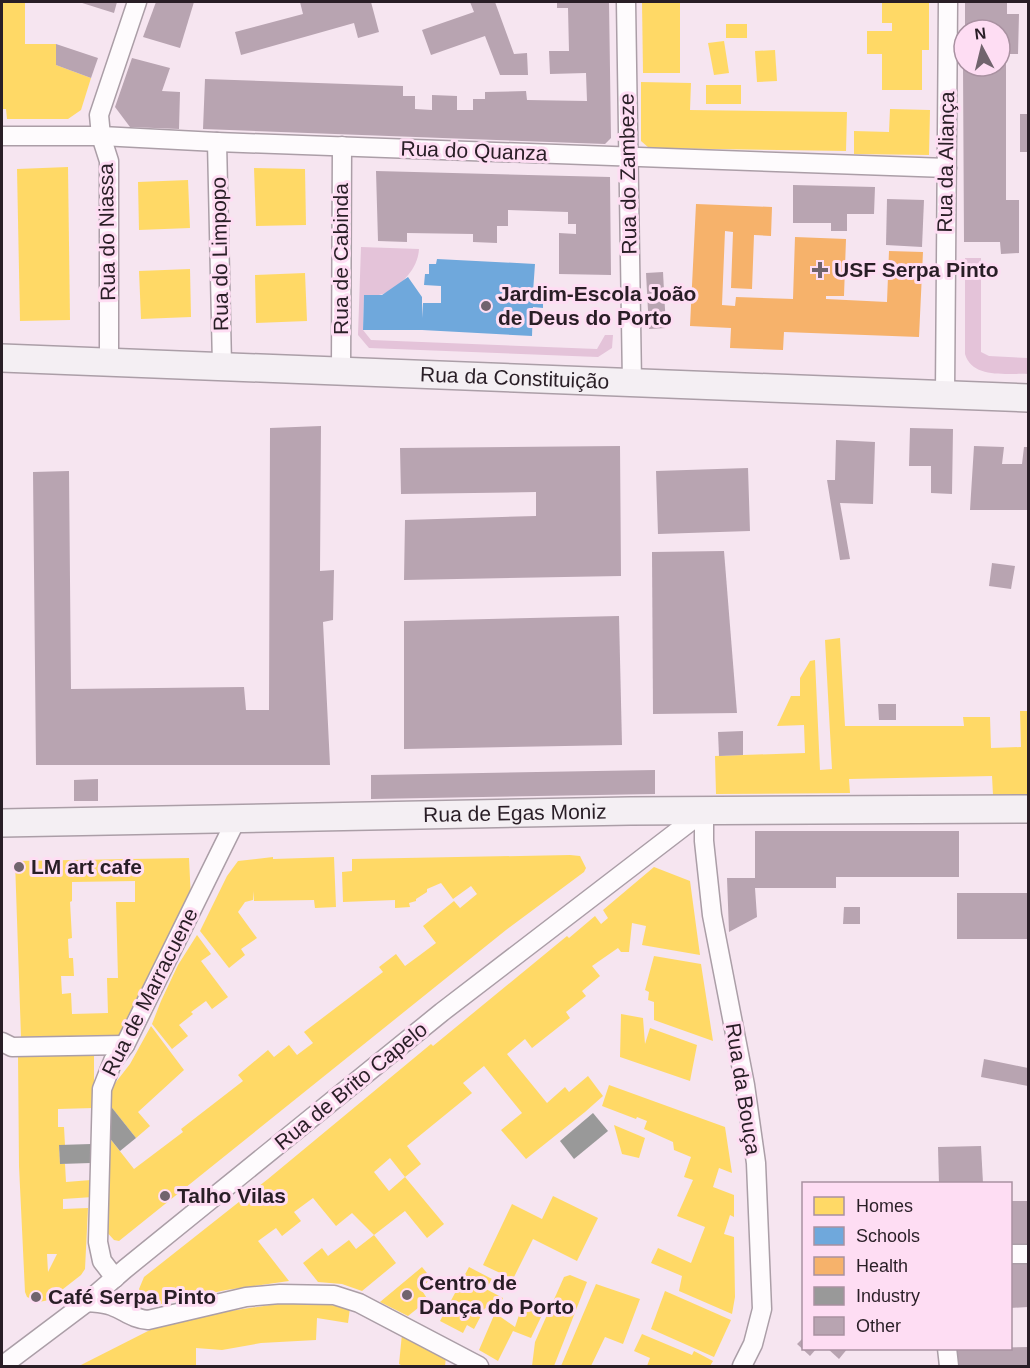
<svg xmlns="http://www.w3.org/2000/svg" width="1030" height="1368" font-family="Arial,sans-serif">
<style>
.green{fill:#e4c3d9}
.homes{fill:#ffd966;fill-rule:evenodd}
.schools{fill:#6fa8dc}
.health{fill:#f6b26b}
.industry{fill:#999}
.building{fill:#b8a4b1}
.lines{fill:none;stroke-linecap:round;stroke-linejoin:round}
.street-casing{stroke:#ab9ea7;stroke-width:21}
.secondary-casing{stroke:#ab9ea7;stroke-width:30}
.street{stroke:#fefbfd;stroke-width:18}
.secondary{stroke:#f4eff3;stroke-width:27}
.poi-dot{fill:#71646d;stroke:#feddf3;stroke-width:2}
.labels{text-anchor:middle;stroke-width:6;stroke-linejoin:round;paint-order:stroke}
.street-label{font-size:21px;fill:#291e26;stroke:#feddf3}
.poi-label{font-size:21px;font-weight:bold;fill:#291e26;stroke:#feddf3;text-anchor:start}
</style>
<rect width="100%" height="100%" fill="#f6e5f0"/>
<g class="green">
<path d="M361 247 419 249C418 269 401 286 383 294 378 296 370 295 364 295L363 330 371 340 597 349 605 335H613L612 348 598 357 369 348 358 335Z"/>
<path d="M965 258H981V352L989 356 1028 358V374C1007 373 972 379 965 354Z"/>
</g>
<g class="homes">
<path d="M2 2H25V44H56V65L91 78 81 110 68 119H7L6 109H2Z"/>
<path d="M642 2H680V73H643Z"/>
<path d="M882 2H929V50H922V90H882V54H867V31H892V23H882Z"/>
<rect x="726" y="24" width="21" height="14"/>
<path d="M724 41 729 73 714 75 708 43Z"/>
<path d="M775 50 777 81 757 82 755 51Z"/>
<path d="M641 82 691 83 690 110 847 112 846 151 649 148 641 141Z"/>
<rect x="706" y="85" width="35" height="19"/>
<path d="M890 109 930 110 929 155 854 154V131L889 132Z"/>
<path d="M68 167 70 320 20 321 17 169Z"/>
<path d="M254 168 305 169 306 225 256 226Z"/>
<path d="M188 180 190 228 139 230 138 182Z"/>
<path d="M190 269 191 317 141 319 139 271Z"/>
<path d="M305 273 307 321 256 323 255 275Z"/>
<path d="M840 638 845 726H964L963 717H990L991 748 1021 747 1020 711H1028V794L993 795 992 776 849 779 850 793 716 794 715 756 805 753 804 725 777 726 791 696H800V678L810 661 815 660 820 770 832 769 825 640Z"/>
<path d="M570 855 580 856 586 868 584 872 506 930 119 1241 114 1240 105 1230 108 1136 134 1169 183 1132 181 1129 243 1081 238 1075 268 1050 274 1057 289 1045 297 1055 313 1043 304 1032 383 972 379 967 396 954 405 966 420 955 436 943 423 926 454 901 460 908 477 894 471 886 453 899 441 883 427 889V892L416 899V901L409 903 410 907 395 908V900L343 902 342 872 352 871V859Z"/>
<path d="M273 857V859L334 857 336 907 315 908 314 900 254 901 253 891V900L245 902 238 912 257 938 241 949 245 955 229 968 200 931 227 876 238 861Z"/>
<path d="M189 858 191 900 122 1035 21 1037 15 861ZM135 881V902H116L118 978H107L108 1013 72 1014 71 993 62 994 61 976H74L73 958H69L68 939 72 938 70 902 72 901V882Z"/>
<path d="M654 867 690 881 700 955 642 945 646 926 632 923 629 952H621L618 948 592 966 600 976 582 991 586 996 566 1012 570 1018 532 1048 525 1039 507 1054 547 1103 565 1087 569 1092 588 1076 603 1096 585 1112 526 1159 501 1130 522 1113 484 1066 463 1083 472 1093 407 1146 421 1164 405 1177 390 1158 374 1172 389 1191 405 1177 444 1224 427 1238 405 1211 374 1235 352 1213 336 1226 313 1198 294 1212 301 1221 282 1236 276 1228 258 1241 289 1281 226 1290 157 1305 150 1306 144 1301 139 1289 144 1277 268 1179 431 1044 433 1046 567 936 569 938 595 916 601 924 608 918 603 910Z"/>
<path d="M197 935 211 954 201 961 228 997 212 1009 206 1001 191 1012 193 1014 179 1025 188 1036 172 1049 152 1024 161 1001 178 965Z"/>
<path d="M654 956 701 964 713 1041 654 1020V1002L648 1000 649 992 645 990Z"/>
<path d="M621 1014 643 1018 645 1044 650 1028 697 1045 690 1081 620 1057Z"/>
<path d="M151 1026 184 1070 138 1112 150 1126 136 1138 109 1104V1091L130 1064Z"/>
<path d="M94 1053V1108L58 1109V1127H64L65 1145H59L60 1164H65L66 1182 91 1180 93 1197 63 1199V1209L88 1208 85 1269 81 1275 49 1300 39 1302 27 1297 25 1292 19 1166 18 1055ZM47 1254H57L48 1272Z"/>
<path d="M609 1085 725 1127 732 1173 719 1168 713 1187 734 1195V1217L730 1215 724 1234 734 1237 735 1297 732 1314 679 1291 682 1276 651 1263 658 1248 691 1263 705 1227 677 1216 693 1180 684 1177 691 1157 674 1150 673 1142 644 1129 647 1121 637 1117 636 1119 602 1106Z"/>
<path d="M614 1125 645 1138 639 1158 622 1154Z"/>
<path d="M553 1196 598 1218 577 1261 533 1239 513 1279 483 1265 512 1204 542 1219Z"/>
<path d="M374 1235 396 1263 362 1291 342 1284 318 1282 303 1263 322 1248 328 1256 349 1240 356 1249Z"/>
<path d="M422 1267 431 1278 421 1289 428 1300 408 1316 380 1302Z"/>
<path d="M469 1267 492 1279 486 1289 503 1298 495 1313 485 1308 474 1329 467 1325 463 1333 440 1321Z"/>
<path d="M570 1275 587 1282 554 1366H532L535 1342 564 1277Z"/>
<path d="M596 1284 640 1299 623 1344 605 1337 591 1366H561Z"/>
<path d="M665 1291 731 1320 714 1357 651 1329Z"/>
<path d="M290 1302 319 1303 350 1308 348 1323 317 1318 316 1340 261 1343 222 1350 196 1348V1366H79L150 1330 172 1323 197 1316Z"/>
<path d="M522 1306 542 1315 531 1338 513 1331 498 1361 479 1350 495 1313 515 1327Z"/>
<path d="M402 1334 446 1357 445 1366H403L399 1364Z"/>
<path d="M642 1334 692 1355 694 1351 713 1361 710 1366H647L650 1358 634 1351Z"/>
</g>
<path class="schools" d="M437 259 535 264 533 292H543V308L533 307 532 336 422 330H363L364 295H382L408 277 422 297V318L423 303H441V286L424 285 425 274H429V264H436Z"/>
<path class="health" d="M696 204 772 207 771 236 754 235 752 289 731 288 733 232 725 231 722 305 735 306 736 297 793 299 795 237 846 239 844 296H826V299L887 302 889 251 923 252 919 337 784 332 783 350 730 348 731 328 690 326Z"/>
<g class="industry">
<path d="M109 1104 136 1138 120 1151 108 1136Z"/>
<path d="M593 1113 608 1131 574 1159 560 1141Z"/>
<path d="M91 1144V1163L60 1164 59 1145Z"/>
</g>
<g class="building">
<path d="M79 2H117L114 13Z"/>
<path d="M156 2H194L180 48 143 37Z"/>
<path d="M300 2H371L379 32 358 38 354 23 241 55 235 32 303 14Z"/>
<path d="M470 2H495L514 54 527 53 528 75H500L485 36 431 55 422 30 474 12Z"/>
<path d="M557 2H609L611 138 605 144 203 129 205 79 403 86V96H415V109L432 110V95L457 96V110H473V99H485V92L526 91 527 100 587 101 586 73 550 74 549 51H569L568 8H557Z"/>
<path d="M965 2H1007V14H1019L1018 54H1000V30H965Z"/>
<path d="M56 44 98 58 91 78 56 65Z"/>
<path d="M132 58 170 68 162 91 180 92 179 129 130 127 115 107Z"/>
<path d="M1000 59H1006V200H1019V253L1001 254 1000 242H964L963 66H1000Z"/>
<rect x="1020" y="114" width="8" height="38"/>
<path d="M376 171 610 177 611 275 559 274V233L576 234V224H568V212L508 210V226H497V243L473 242V234L407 233V242L378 241Z"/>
<path d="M793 185 875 187 874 214H847V231H831V223H793Z"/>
<path d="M887 199 924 200 922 247 886 245Z"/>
<path d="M663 272 666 328 649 329 646 273Z"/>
<path d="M321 426 320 571 334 570 333 620 323 622 330 765H36L33 472 69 471 71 689 244 687 246 710H269L270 428Z"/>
<path d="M910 428 953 429 952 494 931 493V466H909Z"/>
<path d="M836 440 875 442 873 504 840 503 850 559 840 560 827 480H835Z"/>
<path d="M620 446 621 576 404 580 405 520 536 516V492L401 494 400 448Z"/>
<path d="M974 446 1004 447 1002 464H1022L1024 447H1028V510H970Z"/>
<path d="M748 468 750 531 658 534 656 471Z"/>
<path d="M724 551 737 713 653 714 652 552Z"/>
<path d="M992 563 1015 566 1011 589 989 586Z"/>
<path d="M619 616 622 745 404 749V621Z"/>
<path d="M878 704H896V720H879Z"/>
<path d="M743 731V755L719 756 718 732Z"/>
<path d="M655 770V794L371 799V775Z"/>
<path d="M98 779V801H74V780Z"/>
<path d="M755 831H959V877H836V888H755L757 917 729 932 727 878H755Z"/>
<rect x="957" y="893" width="71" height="46"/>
<path d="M844 907H860V924H843Z"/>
<path d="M984 1059 1028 1068V1086L981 1077Z"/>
<path d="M981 1146 983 1183 939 1184 938 1147Z"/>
<rect x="1010" y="1201" width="18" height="46"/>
<path d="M1028 1263V1307L1010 1308V1264Z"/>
<path d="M804 1337V1348H817L810 1356 797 1344Z"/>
<path d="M1028 1347V1366H957V1348Z"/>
<path d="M827 1348H848L839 1359Z"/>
</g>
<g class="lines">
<g class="street-casing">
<g id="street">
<path d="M626 2 632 383"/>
<path d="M2 136H101L217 142 947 168"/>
<path d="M217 142 222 365"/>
<path d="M109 361V161L101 136 99 115 137 2"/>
<path d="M341 372 342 146"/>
<path d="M945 394 948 2"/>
<path d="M704 811V841L712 915 745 1085 756 1163 762 1309 753 1344 742 1366"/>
<path d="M2 1042 12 1047 125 1045"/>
<path d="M1010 1254H1028"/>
<path d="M115 1278 102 1261 98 1242 102 1089 113 1061 125 1045 237 818"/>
<path d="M87 1302C96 1303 104 1303 112 1306 125 1311 133 1319 148 1320L246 1297 280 1294 334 1295 359 1303 479 1366"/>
<path d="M947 1348 949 1366"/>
<path d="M2 1366 87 1302 125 1269 442 1012 704 811"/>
</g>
</g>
<g class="secondary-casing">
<g id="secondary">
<path id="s1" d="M2 358 1028 398"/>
<path id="s2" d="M2 823 630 811 1028 809"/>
</g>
</g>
<use href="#street" class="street"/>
<use href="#secondary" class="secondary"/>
</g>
<g class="poi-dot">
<path d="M817 261h6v6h6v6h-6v6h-6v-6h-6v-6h6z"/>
<circle cx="486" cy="306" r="6"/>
<circle cx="19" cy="867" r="6"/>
<circle cx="165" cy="1196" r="6"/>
<circle cx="407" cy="1295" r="6"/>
<circle cx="36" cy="1297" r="6"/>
</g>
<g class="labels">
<g class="street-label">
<text transform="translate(474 151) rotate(2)" y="7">Rua do Quanza</text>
<text transform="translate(946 162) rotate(-89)" y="7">Rua da Aliança</text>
<text transform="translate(628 174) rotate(-91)" y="7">Rua do Zambeze</text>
<text transform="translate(107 232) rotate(-91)" y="7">Rua do Niassa</text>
<text transform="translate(220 254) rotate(-91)" y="7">Rua do Limpopo</text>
<text transform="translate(341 259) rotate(-90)" y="7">Rua de Cabinda</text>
<text dy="7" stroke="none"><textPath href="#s1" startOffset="513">Rua da Constituição</textPath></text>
<text dy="7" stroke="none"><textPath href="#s2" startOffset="513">Rua de Egas Moniz</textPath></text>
<text transform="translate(150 992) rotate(-63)" y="7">Rua de Marracuene</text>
<text transform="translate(351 1086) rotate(-39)" y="7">Rua de Brito Capelo</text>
<text transform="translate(743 1089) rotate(81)" y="7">Rua da Bouça</text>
</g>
<g class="poi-label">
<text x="834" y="277">USF Serpa Pinto</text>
<text x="498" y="301">Jardim-Escola João<tspan x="498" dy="24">de Deus do Porto</tspan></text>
<text x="31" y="874">LM art cafe</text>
<text x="177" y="1203">Talho Vilas</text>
<text x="419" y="1290">Centro de<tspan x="419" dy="24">Dança do Porto</tspan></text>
<text x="48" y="1304">Café Serpa Pinto</text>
</g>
</g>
<rect width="1030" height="1368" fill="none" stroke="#291e26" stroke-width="6"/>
<rect x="802" y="1182" width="210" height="168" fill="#feddf3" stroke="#a991a1" stroke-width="1.5"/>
<rect x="814" y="1197" width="30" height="18" fill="#ffd966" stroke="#a991a1" stroke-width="1.5"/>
<text x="856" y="1212" font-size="18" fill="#291e26">Homes</text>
<rect x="814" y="1227" width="30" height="18" fill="#6fa8dc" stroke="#a991a1" stroke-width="1.5"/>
<text x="856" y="1242" font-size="18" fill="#291e26">Schools</text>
<rect x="814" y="1257" width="30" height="18" fill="#f6b26b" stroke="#a991a1" stroke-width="1.5"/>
<text x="856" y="1272" font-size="18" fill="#291e26">Health</text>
<rect x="814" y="1287" width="30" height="18" fill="#999999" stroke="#a991a1" stroke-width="1.5"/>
<text x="856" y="1302" font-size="18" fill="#291e26">Industry</text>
<rect x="814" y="1317" width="30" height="18" fill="#b8a4b1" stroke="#a991a1" stroke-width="1.5"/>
<text x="856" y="1332" font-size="18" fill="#291e26">Other</text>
<g transform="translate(982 48) rotate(353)"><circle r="28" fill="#feddf3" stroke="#a991a1" stroke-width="1.5"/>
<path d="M0-4.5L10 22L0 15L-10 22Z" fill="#71646d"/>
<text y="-9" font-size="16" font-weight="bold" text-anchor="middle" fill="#291e26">N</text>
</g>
</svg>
